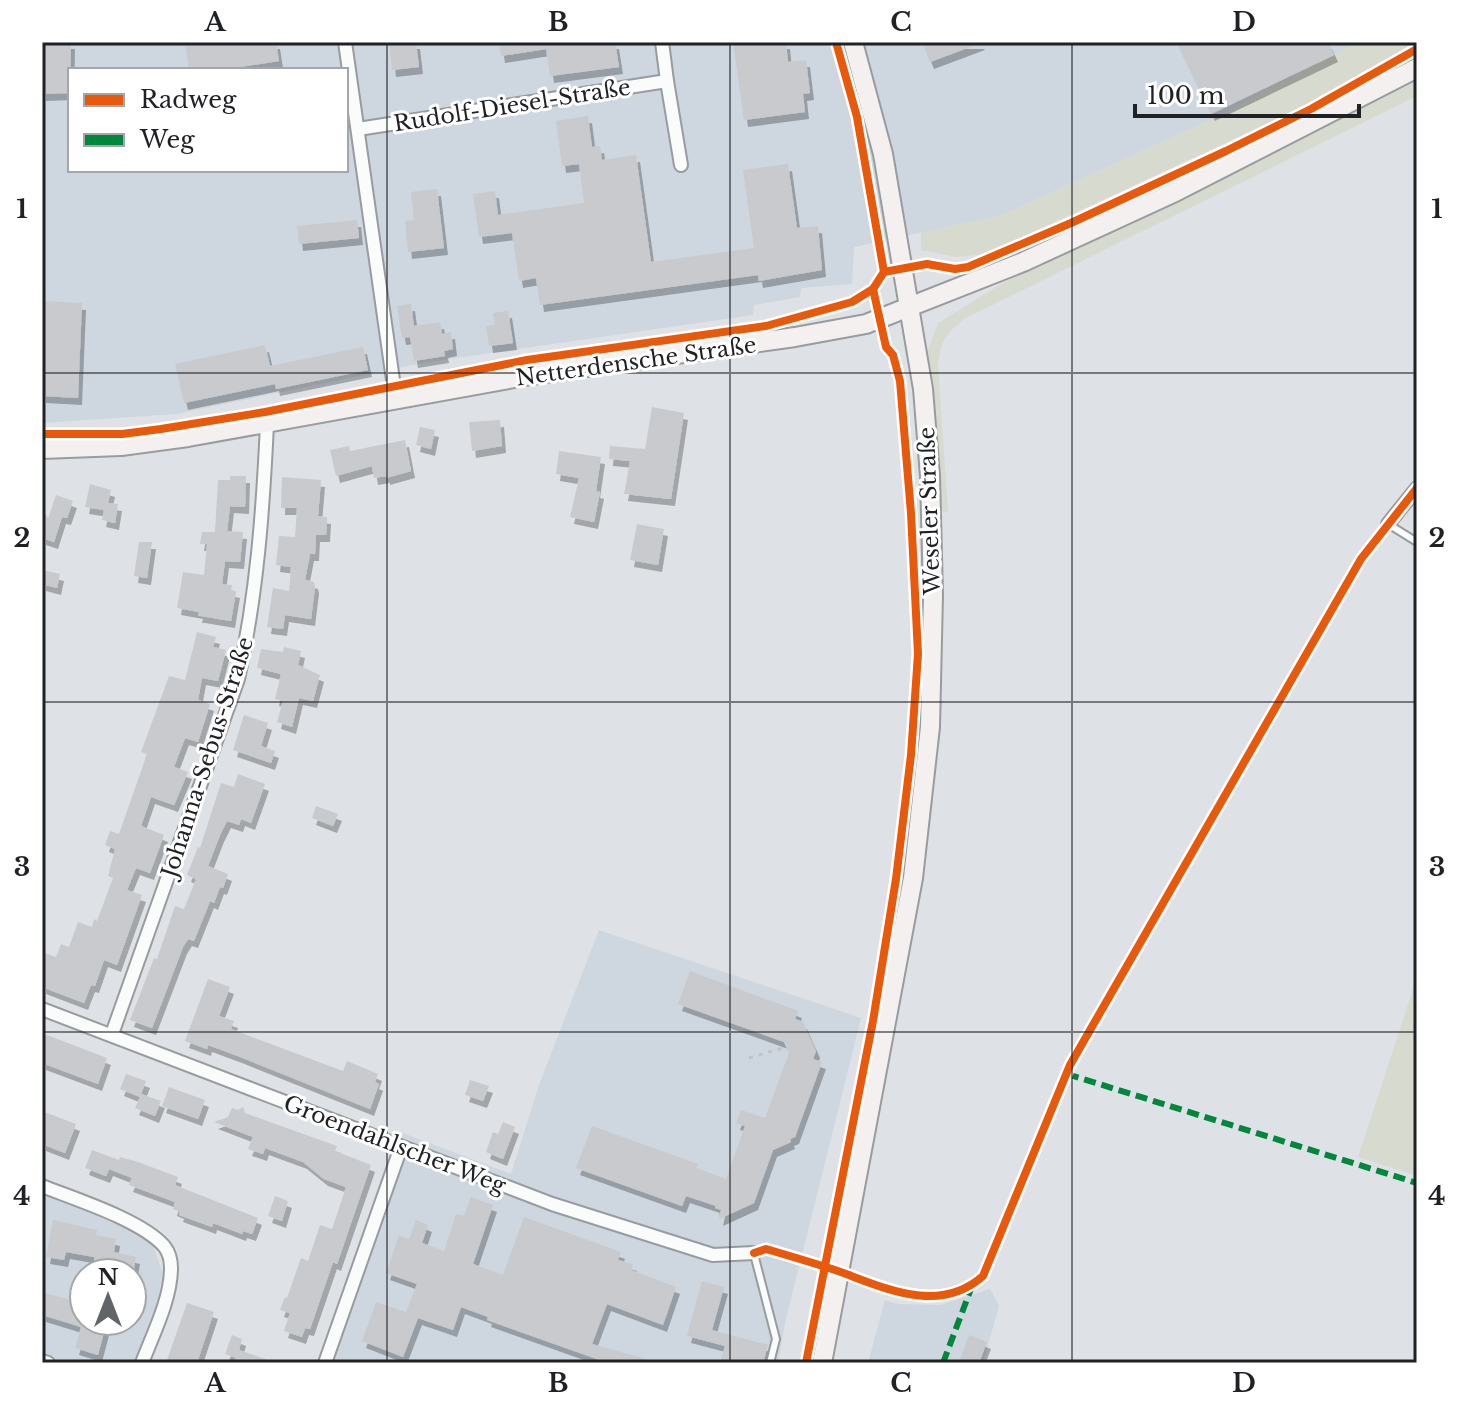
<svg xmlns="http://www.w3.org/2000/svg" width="1459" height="1405" font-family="'Libre Baskerville',serif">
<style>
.built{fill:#ced6df;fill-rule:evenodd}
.green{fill:#d7dace}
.building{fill:#c9cacd;filter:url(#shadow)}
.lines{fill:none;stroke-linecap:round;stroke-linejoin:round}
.lane-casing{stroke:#999c9e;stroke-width:10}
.street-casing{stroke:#999c9e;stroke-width:16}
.secondary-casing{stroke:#999c9e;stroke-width:22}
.path{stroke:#c2c3c5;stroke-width:3;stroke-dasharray:4 6;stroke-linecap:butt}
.lane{stroke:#fafbfb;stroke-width:6}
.street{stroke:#fafbfb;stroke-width:12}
.secondary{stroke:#f3f0ef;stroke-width:18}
.quiet{stroke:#00873e;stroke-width:6;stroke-dasharray:12 6;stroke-linecap:butt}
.cycleway-casing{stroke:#fff;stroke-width:13}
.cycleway{stroke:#e8590c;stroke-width:8}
.grid{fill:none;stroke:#1f2124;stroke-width:2;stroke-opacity:0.55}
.labels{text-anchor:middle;stroke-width:6;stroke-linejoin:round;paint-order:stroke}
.street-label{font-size:22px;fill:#1f2124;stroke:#fff}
.neatline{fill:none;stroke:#1f2124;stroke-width:3}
.grid-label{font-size:26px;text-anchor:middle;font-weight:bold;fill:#1f2124}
</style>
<defs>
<filter id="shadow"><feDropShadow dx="4" dy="7" stdDeviation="0" flood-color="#0004"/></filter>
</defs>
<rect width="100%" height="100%" fill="#dee2e6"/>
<g class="built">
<path d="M42 42H1357L1221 115 1002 215 854 247 852 284 801 288 800 297 754 305 753 315 422 363 176 414 42 423ZM70 70H346V170H70Z"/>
<path d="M599 930 861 1018 785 1323 778 1363H323L403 1133 511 1174 539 1085Z"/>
<path d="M42 1192 151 1240 163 1273 145 1363H42ZM84 1273H132V1321H84Z"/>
<path d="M990 1289 999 1306 983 1363H868L885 1300 898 1304 940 1305Z"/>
</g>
<g class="green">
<path d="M1357 42H1416L1305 106 986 254 956 257 921 250V232L1002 215 1221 115Z"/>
<path d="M1417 81V96L964 319C945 335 941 340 938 365L948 512 941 511 928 350 938 323 1001 284 1073 247 1136 221Z"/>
<path d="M1417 977V1176L1358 1157Z"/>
</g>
<g class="building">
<path d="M42 42H71L70 93 42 94Z"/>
<path d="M185 42H276L279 61 221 70H189Z"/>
<path d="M389 42H416L419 67 392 70Z"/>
<path d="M499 42H615L619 67 550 76 546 49 501 56Z"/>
<path d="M733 42H786L788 62 806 60 810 93 803 94 805 112 744 120Z"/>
<path d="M922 42H980L981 43 930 62Z"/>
<path d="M1176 42H1328L1334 55 1211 114Z"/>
<path d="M588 116 592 147 600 146 602 160 636 155 651 262 754 248 743 170 788 164 797 228 818 226 822 270 759 281 758 275 540 305 536 278 519 281 512 233 479 237 473 194 495 191 498 215 584 203 579 164 562 166 556 121Z"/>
<path d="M437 189 444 248 408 252 405 221 414 220 411 192Z"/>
<path d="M357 220 359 238 299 244 297 226Z"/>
<path d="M42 301 82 303 78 398 42 396Z"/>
<path d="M411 304 414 326 440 322 442 334 451 332 453 349 444 351 445 356 414 361 410 337 402 338 397 306Z"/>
<path d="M508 311 513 343 489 346 486 326 495 325 493 313Z"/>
<path d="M265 345 270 366 363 347 368 370 276 389 275 384 184 403 175 364Z"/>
<path d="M652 407 684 413 671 499 624 494 630 461 609 459 610 446 645 449Z"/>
<path d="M500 420 502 446 472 451 469 422Z"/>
<path d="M420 427 435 430 431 449 416 445Z"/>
<path d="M405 440 411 471 386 478V476L374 478 372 466 336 476 330 450 349 446 350 451Z"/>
<path d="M559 451 601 457 596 491 600 492 594 522 570 517 579 478 556 474Z"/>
<path d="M230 476H246L245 507 230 506 227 531 243 532 240 562 225 561 222 584 232 585 231 590 236 591 231 621 201 616H198L199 612 177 608 183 572 204 575 207 544H200L202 532H215L218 480H230Z"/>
<path d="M282 477 321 480 318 516 327 517 326 535H316L315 554H310L305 580 314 582 315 587 311 619 285 615 283 629 267 627 273 588 289 591 291 567 276 565 279 536 295 537 297 508H281Z"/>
<path d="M90 484 111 490 108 503 118 504 115 523 102 520 104 510 85 507Z"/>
<path d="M56 495 73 501 67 518 62 517 54 542 42 538V508L48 519Z"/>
<path d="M637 524 664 529 658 565 630 560Z"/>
<path d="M139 542H152L147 578 134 576Z"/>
<path d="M42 570 60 574 57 588 42 584Z"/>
<path d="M197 632 216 637 213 647 226 650 218 681 202 678 198 700 210 704 198 742 185 738 174 767 188 772 174 805 151 797 141 826 164 835 150 873 136 868 127 890 142 895 117 965 104 960 95 986 91 985 84 1003 42 987V952L56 957 61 944 69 947 78 922 92 927 94 919 97 921 113 878 108 876 115 849 105 845 110 831 119 834 147 754 141 752 169 676 185 680Z"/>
<path d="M284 647 301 651 298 665 320 675 313 701 299 698 292 727 277 722 283 701 275 699 281 674 257 668 261 649 283 652Z"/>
<path d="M244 715 268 723 261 746 275 751 271 763 233 750Z"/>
<path d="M238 774 265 784 251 823 241 819 239 825 227 821 220 835 208 866 228 874 223 888 220 887 214 903 210 901 194 941 188 939 183 947 152 1028 130 1020 154 958 157 959 175 906 184 909 196 879 187 875 198 847 200 848 221 783 234 787Z"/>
<path d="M316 806 338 814 333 826 312 818Z"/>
<path d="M690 971 798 1011 795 1019 803 1022 816 1051 813 1059 822 1062 795 1137 790 1139 791 1142 773 1150 754 1203 719 1219 721 1210 715 1208 716 1206 686 1196 682 1206 576 1168 592 1126 698 1164 696 1168 726 1179 745 1126 736 1123 741 1110 765 1118 789 1053 784 1042 678 1004Z"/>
<path d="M208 979 230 987 219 1016 234 1021 231 1029 343 1071 347 1061 378 1074 375 1082 379 1084 370 1109 238 1056 208 1045 207 1049 185 1041Z"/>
<path d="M42 1033 107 1058 98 1084 42 1063Z"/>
<path d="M126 1074 146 1081 141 1094 161 1101 155 1116 135 1108 140 1097 120 1089Z"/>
<path d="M470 1080 489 1086 483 1101 465 1095Z"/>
<path d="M169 1087 205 1100 198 1119 162 1106Z"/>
<path d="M243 1107 245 1113 337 1146 335 1151 371 1165 337 1264 333 1262 310 1329 305 1328 302 1337 284 1331 290 1313 280 1310 285 1297 287 1298 301 1258 308 1261 320 1225 332 1229 346 1187 324 1179 303 1162 265 1148 263 1154 248 1149 253 1137 214 1122 228 1117 232 1108 238 1110Z"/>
<path d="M42 1111 76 1124 65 1153 42 1144Z"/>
<path d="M503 1122 515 1127 503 1159 486 1152 493 1132 498 1134Z"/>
<path d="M92 1150 119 1160 120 1157 138 1162 178 1177 175 1185 258 1218 252 1234 243 1231 242 1234 213 1223 212 1227 179 1215 180 1212 173 1209 175 1202 129 1185 132 1178 109 1169 106 1176 85 1168Z"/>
<path d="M275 1196 288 1201 282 1221 268 1216Z"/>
<path d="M471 1197 493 1205 473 1264 503 1275 524 1217 621 1252 618 1260 633 1264 631 1270 676 1287 663 1325 607 1304 592 1344 646 1359 645 1363 605 1362 487 1320 488 1317 461 1307 453 1330 418 1318 403 1357 362 1341 376 1302 406 1312 417 1284 386 1273 399 1235 409 1239 416 1220 428 1225 422 1243 444 1251 456 1214 464 1216Z"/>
<path d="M53 1220 97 1230 96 1235 116 1239 114 1252 136 1257 134 1269 94 1265V1257L66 1252 64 1260 46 1257Z"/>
<path d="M702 1281 724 1287 712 1330 768 1345 763 1363H720L725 1346 687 1336Z"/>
<path d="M42 1292 84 1304V1321H107L98 1355 75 1348 81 1327 42 1315Z"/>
<path d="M187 1303 214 1312 197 1363H166Z"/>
<path d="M232 1335 242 1339 239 1350 271 1361V1363H234L237 1354 236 1358 225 1354Z"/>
<path d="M969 1335 987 1342 979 1363H959Z"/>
</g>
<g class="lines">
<g class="lane-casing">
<g id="lane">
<path d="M1388 524 1417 542"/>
<path d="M754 1254 776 1339 770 1363"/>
</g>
</g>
<g class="street-casing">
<g id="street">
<path d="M345 42 396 401"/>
<path d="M667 81 681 165"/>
<path d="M358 129 667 81 662 42"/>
<path d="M1388 524 1417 488"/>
<path d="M42 1009 552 1204 713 1255 754 1253"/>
<path d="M112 1034 238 679C257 595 263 510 267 424"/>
<path d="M42 1186C75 1199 141 1220 164 1246 169 1252 171 1260 171 1268 171 1299 153 1334 142 1363"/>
<path d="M42 1361 48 1363"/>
<path d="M325 1363 401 1147"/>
</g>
</g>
<g class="secondary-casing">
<g id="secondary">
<path d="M42 449 121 446 188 437 531 375 795 337 866 324 1023 262 1175 192 1417 68"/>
<path d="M822 1363 913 878 930 727 933 595 930 476 923 389 883 154 853 42"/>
</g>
</g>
<path class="path" d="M749 1058 786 1047"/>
<use href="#lane" class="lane"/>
<use href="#street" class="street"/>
<use href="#secondary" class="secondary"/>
<g class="quiet">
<path d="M1067 1074 1417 1183"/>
<path d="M943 1363 972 1286"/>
</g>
<g class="cycleway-casing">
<g id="cycleway">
<path d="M836 42 857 117 884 272"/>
<path d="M42 434H122L161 429 265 412 527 360 766 326 852 302 873 289 884 272 927 264 955 269 968 267 1071 223 1226 151 1311 109 1417 49"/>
<path d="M754 1253 766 1249C790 1256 814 1263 838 1271 885 1288 939 1315 983 1276L1070 1065 1361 559 1417 488"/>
<path d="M806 1363 873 1021 896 879 911 755 918 654 911 513 900 381 893 355 886 347 873 289"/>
</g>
</g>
<use href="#cycleway" class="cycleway"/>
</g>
<path class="grid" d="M387 42V1363M730 42V1363M1072 42V1363M42 373H1417M42 702H1417M42 1032H1417"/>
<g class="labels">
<g class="street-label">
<text transform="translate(512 105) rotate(-9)" y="8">Rudolf-Diesel-Straße</text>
<text transform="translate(636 361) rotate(-8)" y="8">Netterdensche Straße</text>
<text transform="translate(929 511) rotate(-92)" y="8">Weseler Straße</text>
<text transform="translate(207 757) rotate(-72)" y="8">Johanna-Sebus-Straße</text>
<text transform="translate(395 1144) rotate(21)" y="8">Groendahlscher Weg</text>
</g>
</g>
<rect width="1459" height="1405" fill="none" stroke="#ffffff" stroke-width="88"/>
<rect x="68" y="68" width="280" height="104" fill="#ffffff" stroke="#a5a6a7" stroke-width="2"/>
<rect x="84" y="94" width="40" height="12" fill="#e8590c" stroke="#a5a6a7" stroke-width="2"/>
<text x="140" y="108" font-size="24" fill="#1f2124">Radweg</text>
<rect x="84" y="134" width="40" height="12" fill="#00873e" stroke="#a5a6a7" stroke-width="2"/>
<text x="140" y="148" font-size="24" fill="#1f2124">Weg</text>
<g transform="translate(108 1297)"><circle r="38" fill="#ffffff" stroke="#a5a6a7" stroke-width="2"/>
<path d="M0-6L14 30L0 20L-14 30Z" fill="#626568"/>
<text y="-12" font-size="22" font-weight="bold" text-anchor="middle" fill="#1f2124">N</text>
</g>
<path d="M1135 104v12h224v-12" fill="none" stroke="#1f2124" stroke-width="4"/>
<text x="1147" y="104" font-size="24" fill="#1f2124" stroke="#ffffff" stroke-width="6" paint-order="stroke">100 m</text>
<rect x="44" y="44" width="1371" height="1317" class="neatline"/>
<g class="grid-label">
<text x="215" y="31">A</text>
<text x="558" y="31">B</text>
<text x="901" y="31">C</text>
<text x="1244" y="31">D</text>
<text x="22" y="218">1</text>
<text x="1437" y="218">1</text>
<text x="22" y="547">2</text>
<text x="1437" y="547">2</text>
<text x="22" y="876">3</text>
<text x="1437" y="876">3</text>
<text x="22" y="1205">4</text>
<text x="1437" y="1205">4</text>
<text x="215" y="1392">A</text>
<text x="558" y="1392">B</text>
<text x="901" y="1392">C</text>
<text x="1244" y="1392">D</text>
</g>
</svg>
